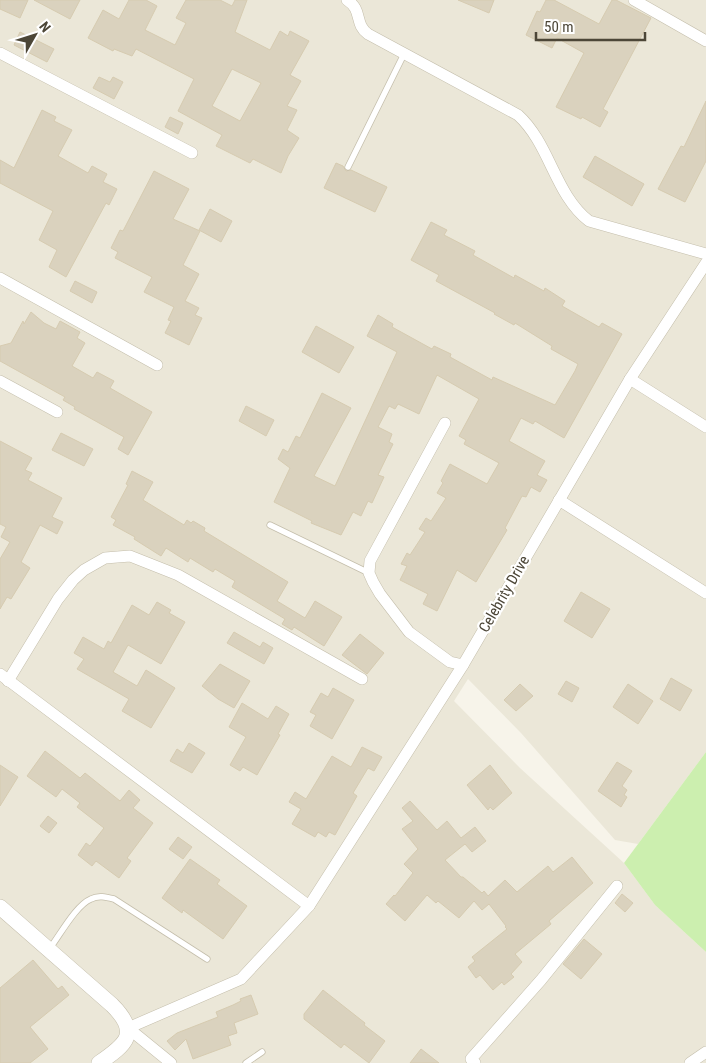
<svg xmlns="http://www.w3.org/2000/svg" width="706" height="1063" font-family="'Roboto Condensed',sans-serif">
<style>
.residential{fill:#ebe7d8}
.green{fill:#ccefaf}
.building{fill:#dad2be;stroke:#d6cbb0;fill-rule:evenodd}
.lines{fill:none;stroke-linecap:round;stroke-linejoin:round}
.service-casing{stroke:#c4beab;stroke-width:7}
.minor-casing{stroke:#c4beab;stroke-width:12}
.tertiary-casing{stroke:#c4beab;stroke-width:16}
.service{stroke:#fff;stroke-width:5.5}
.minor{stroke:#fff;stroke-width:11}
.tertiary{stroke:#fff;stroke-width:15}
.labels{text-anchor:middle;stroke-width:4.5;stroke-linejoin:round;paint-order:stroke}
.street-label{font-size:15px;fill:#4c4637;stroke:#fff}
</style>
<rect width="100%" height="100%" fill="#f7f4ea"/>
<path class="residential" d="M0 0H706V752L638 844 615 840 521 733 468 679 454 701 520 768 624 863 655 905 706 952V1063H0Z"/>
<path class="green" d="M706 752V952L655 905 624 863Z"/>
<g class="building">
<path d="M0 0H28L20 18 0 9Z"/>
<path d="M34 0H80L70 19Z"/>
<path d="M129 0H146L157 6 145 30 175 45 186 23 176 18 186 0H220L232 6 235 0H247L235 32 270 50 280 31 288 36 290 31 309 41 290 75 301 81 287 106 297 110 287 130 299 138 288 156 281 173 253 159 250 163 216 146 222 135 178 111 194 79 136 49 132 56 114 49 113 51 88 38 103 10 119 19ZM232 69 261 83 240 121 212 106Z"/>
<path d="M458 0H494L489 13Z"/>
<path d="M546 0H554L599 24 612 0H616L651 18 603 109 608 112 600 127 582 117 581 119 556 107 584 53 557 38 552 48 526 35 537 11 540 12Z"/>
<path d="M20 32 54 49 47 62 14 45Z"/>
<path d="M99 77 110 82 113 77 123 82 114 99 93 88Z"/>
<path d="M706 101V161L685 202 658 189 681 146 684 147Z"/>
<path d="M42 110 56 117 54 121 72 130 58 156 88 173 92 166 107 174 103 182 117 189 109 205 106 203 66 277 49 267 57 250 39 240 53 211 0 183V160L14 168Z"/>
<path d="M170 117 183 123 178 134 165 127Z"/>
<path d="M595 156 644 184 632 206 583 177Z"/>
<path d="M336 163 343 166 346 171 351 170 387 187 375 212 324 188Z"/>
<path d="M154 171 189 189 173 219 200 231 183 265 199 274 185 301 199 308 195 315 202 318 189 345 165 333 171 321 168 320 174 307 144 292 152 277 115 258 118 252 111 248 120 230 123 231Z"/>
<path d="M210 209 232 221 221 242 199 230Z"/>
<path d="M431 222 447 230 444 235 475 251 473 255 514 278 515 275 544 291 545 288 565 301 562 306 599 327 602 323 622 334 564 438 535 421 533 424 521 418 509 441 545 461 537 475 547 480 540 492 531 487 526 497 522 496 505 528 507 530 476 582 457 570 437 611 423 604 428 594 400 580 407 566 401 564 407 553 410 555 425 532 419 529 426 518 431 521 446 498 437 493 443 483 441 481 450 464 487 484 499 463 464 444 466 440 459 436 479 399 437 375 419 414 398 404 395 409 389 406 378 427 392 434 389 442 393 444 378 475 384 477 372 503 368 501 361 516 353 512 341 535 311 523 312 521 274 502 290 468 278 459 283 449 288 452 296 436 300 438 322 393 351 408 314 476 335 486 397 352 367 336 378 315 393 324 392 327 432 349 434 346 451 354 450 357 492 380 493 377 555 405 575 371 578 364 551 349 552 346 515 323 514 325 494 314 495 313 436 281 439 275 411 260Z"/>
<path d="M75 281 97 292 92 303 70 291Z"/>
<path d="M31 312 44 323 56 329 60 321 80 332 77 338 85 343 72 366 93 378 97 372 114 381 110 388 152 412 128 455 118 449 124 437 74 409 75 407 63 400 65 397 0 361V346L11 343 23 321 24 324Z"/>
<path d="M316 326 354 347 339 373 302 352Z"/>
<path d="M246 406 274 420 266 436 239 421Z"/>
<path d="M61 433 93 449 84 466 52 450Z"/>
<path d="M0 441 32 458 25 470 32 473 28 480 62 498 52 517 63 522 57 534 40 525 21 562 30 568 11 599 7 597 0 609V559L10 542 1 537 6 527 0 524Z"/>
<path d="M132 471 153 482 143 500 184 525 187 520 191 523 193 521 205 528 204 531 288 582 277 601 305 618 315 601 342 617 324 646 294 627 292 630 282 624 285 619 232 587 235 581 215 569 213 572 190 558 188 562 166 548 161 556 134 539 135 537 113 525 116 520 111 517 128 485 126 484Z"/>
<path d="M581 592 610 609 592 638 564 621Z"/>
<path d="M157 602 171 610 169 613 185 622 161 664 128 645 113 672 137 686 146 670 175 688 151 728 122 711 129 699 77 669 84 659 74 653 83 637 104 649 108 641 111 643 132 605 149 615Z"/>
<path d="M234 632 260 647 263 642 273 648 264 664 227 643Z"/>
<path d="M360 634 384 653 367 674 342 655Z"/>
<path d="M220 664 250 681 234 708 218 699 202 686Z"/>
<path d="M671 678 692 690 680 711 660 699Z"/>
<path d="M566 681 579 688 572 702 558 694Z"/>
<path d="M520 684 533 696 516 711 504 700Z"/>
<path d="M628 684 653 701 638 724 613 707Z"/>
<path d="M333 688 354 700 332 739 310 726 316 715 310 712 321 693 328 697Z"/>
<path d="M242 703 268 719 276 706 289 714 278 734 280 735 257 775 243 767 240 771 230 765 246 737 229 727Z"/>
<path d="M189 743 205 753 192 773 170 761 177 749 183 753Z"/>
<path d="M362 747 382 757 374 771 368 768 353 793 357 796 335 835 329 832 326 837 318 832 315 837 292 824 301 809 289 802 295 792 306 799 332 756 351 767Z"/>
<path d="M45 751 80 778 85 773 120 801 129 790 140 800 133 808 153 823 127 858 131 861 119 878 96 861 92 866 78 855 86 843 90 846 104 828 77 807 80 803 62 789 56 797 27 776Z"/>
<path d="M617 762 632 771 622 786 627 790 624 795 627 797 621 807 598 791Z"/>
<path d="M0 765 18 777 0 806Z"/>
<path d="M490 765 512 793 493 810 490 807 488 810 467 785Z"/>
<path d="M410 801 437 830 447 821 461 838 475 827 486 841 472 852 465 844 445 860 461 877H463L482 893 484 891 488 896 505 880 517 892 548 866 553 872 572 857 593 883 549 921 551 924 515 954 522 962 511 974 514 977 504 985 502 982 493 990 480 975 476 978 468 967 475 961 472 957 507 929 505 927 506 926 489 904 482 910 474 901 459 918 438 901 436 903 427 895 405 921 386 904 394 895 395 896 413 873 404 864 418 849 402 829 413 821 402 808Z"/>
<path d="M48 816 57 823 49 833 40 826Z"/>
<path d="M178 837 192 847 183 859 169 849Z"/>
<path d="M190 859 220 880 217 884 247 906 223 939 183 910 182 913 162 898Z"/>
<path d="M622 894 633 903 625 912 615 903Z"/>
<path d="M584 939 602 954 581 979 563 964Z"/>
<path d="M33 960 58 989 62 986 69 995 30 1027 48 1049 30 1063H0V988Z"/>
<path d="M323 990 365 1023 364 1025 385 1041 369 1063 344 1044 341 1048 304 1019V1014Z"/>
<path d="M251 995 258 1014 234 1023 237 1033 228 1036 231 1045 193 1059 186 1039 175 1050 167 1041 177 1033 218 1017 216 1012 233 1005 241 1001 240 999Z"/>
<path d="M421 1049 439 1063H410Z"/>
</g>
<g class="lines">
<g class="service-casing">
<g id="service">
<path d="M348 167 404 54"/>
<path d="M270 525 369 573"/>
<path d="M50 948C60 935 76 905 91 899 98 895 106 897 114 899L207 959"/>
<path d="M246 1063 262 1052"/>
</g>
</g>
<g class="minor-casing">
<g id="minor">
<path d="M347 0C363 10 354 24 368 34L518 115C550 144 555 195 589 221L706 254"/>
<path d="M634 0 706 41"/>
<path d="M0 53 192 153"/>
<path d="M0 278 157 365"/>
<path d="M630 379 706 427"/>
<path d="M0 381 57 412"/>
<path d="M445 423 370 561 369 573 373 582 380 594 409 632 450 662 463 665 630 379 706 263"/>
<path d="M559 500 706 593"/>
<path d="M0 674 309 906"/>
<path d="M8 681 58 599 73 580 84 570 105 558 130 556 178 575 362 679"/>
<path d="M171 1063 128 1028 241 979 309 906 463 665"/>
<path d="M475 1063 471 1059 541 980 617 886"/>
<path d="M690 1063 706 1052"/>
</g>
</g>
<g class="tertiary-casing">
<path id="tertiary" d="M0 907 112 1005C140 1033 127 1044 99 1063"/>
</g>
<use href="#service" class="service"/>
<use href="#minor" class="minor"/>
<use href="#tertiary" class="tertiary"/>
</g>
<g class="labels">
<g class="street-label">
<text transform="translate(504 594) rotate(-60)" y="5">Celebrity Drive</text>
</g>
</g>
<g transform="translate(35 35) rotate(51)" stroke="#ffffff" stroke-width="4" paint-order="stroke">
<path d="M0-4L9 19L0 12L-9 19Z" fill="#4c4637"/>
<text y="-8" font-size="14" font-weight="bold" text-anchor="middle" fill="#4c4637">N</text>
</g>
<path d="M536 32v8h109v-8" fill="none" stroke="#4c4637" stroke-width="2.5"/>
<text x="544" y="32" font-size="15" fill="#4c4637" stroke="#ffffff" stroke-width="4" paint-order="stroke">50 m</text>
</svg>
